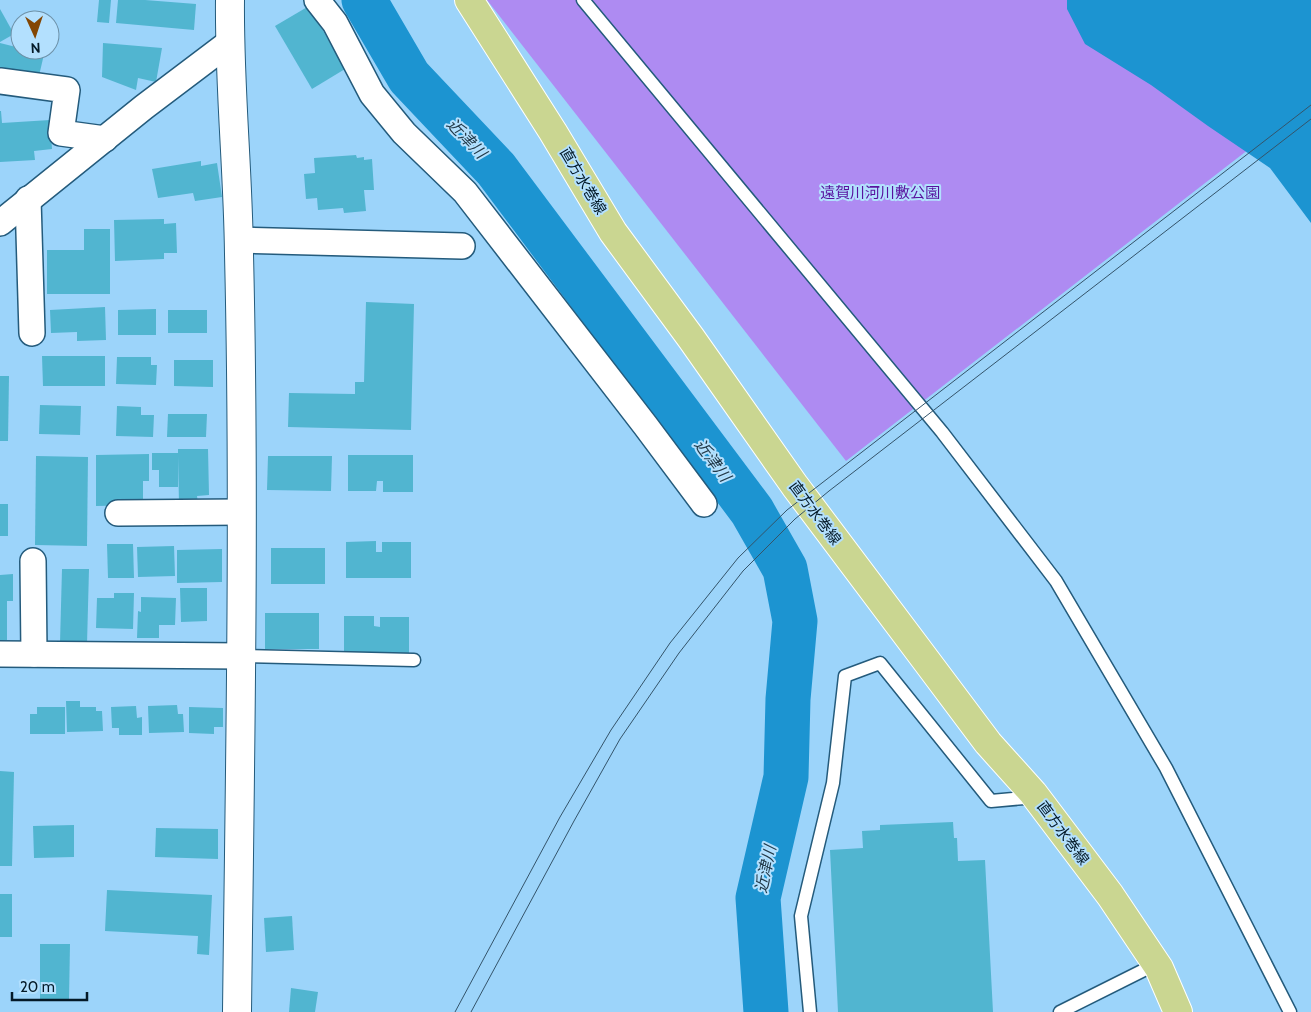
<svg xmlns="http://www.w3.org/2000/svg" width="1311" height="1012" font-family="Cabin,'Noto Sans JP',sans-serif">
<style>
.green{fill:#ae8bf2}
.water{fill:#1c94d1}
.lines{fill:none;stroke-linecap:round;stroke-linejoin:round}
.river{stroke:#1c94d1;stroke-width:45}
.building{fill:#51b5d0}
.service-casing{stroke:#245b7c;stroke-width:15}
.minor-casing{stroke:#245b7c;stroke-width:28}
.tertiary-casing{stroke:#245b7c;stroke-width:30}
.primary-casing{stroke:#fff;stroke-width:30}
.service{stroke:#fff;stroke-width:12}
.minor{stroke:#fff;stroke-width:25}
.tertiary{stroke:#fff;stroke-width:28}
.primary{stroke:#cad691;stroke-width:28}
.tram{stroke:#34546a;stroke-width:1}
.labels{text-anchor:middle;stroke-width:4;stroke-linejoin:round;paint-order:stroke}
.street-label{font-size:15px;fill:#041a28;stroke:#b3e0fe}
.park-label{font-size:15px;fill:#58129e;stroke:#b3e0fe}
.water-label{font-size:16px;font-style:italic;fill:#223948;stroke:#b3e0fe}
</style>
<rect width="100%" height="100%" fill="#9cd4fa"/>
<path class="green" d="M487 0H1311V101L846 461Z"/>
<path class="water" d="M1067 0H1311V223L1270 168 1208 126 1151 85 1085 44 1067 9Z"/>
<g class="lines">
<path class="river" d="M364 0 409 77 496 169 752 511 785 569 795 621 788 699 786 777 758 898 766 1012"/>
</g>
<g class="building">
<path d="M99 0H111L109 23 97 22Z"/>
<path d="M118 0H145L196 4 194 30 116 23Z"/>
<path d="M309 6 345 69 312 89 275 26Z"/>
<path d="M0 9 14 34 0 42Z"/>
<path d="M0 43 20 48V50H45L38 80 0 71Z"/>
<path d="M103 43 162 48 156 82 138 78 136 90 102 77Z"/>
<path d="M0 111H1L2 123 50 120 52 149 34 151 35 160 0 162Z"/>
<path d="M356 155 357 158 364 157V160L372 159 374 190H364L366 211 344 213 343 208 318 210 317 198 306 199 304 174 315 173 314 158Z"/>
<path d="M201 161V166L217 163 222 197 195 201 193 193 158 198 152 169Z"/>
<path d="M164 219V224L176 223 177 253H164V259L115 261 114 220Z"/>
<path d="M84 229H110V294H47V250H84Z"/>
<path d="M366 302 414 304 411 430 288 427 289 393 355 394V382H364Z"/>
<path d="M105 307 106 340 77 341V332L51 333 50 310Z"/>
<path d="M156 309V335H118V310Z"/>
<rect x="168" y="310" width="39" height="23"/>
<path d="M42 356H105V386H43Z"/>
<path d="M117 357H151V365H157L156 385 116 384Z"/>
<path d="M174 360H213V387L174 386Z"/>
<path d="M0 376H9L8 441H0Z"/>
<path d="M40 405 81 406 80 435 39 434Z"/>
<path d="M117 406 141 407V415H154L153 437 116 436Z"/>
<path d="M168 414H207L206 437H167Z"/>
<path d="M178 449H208L209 495 197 496 198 503H179L178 456V487H159V470H152V453H178Z"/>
<path d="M149 454V481H143V505L96 506V455Z"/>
<path d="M348 455H413V492H383V481H377L376 491H348Z"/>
<path d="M36 456 88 457 87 546 35 545Z"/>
<path d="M268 456H332L331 491 267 490Z"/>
<rect x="0" y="504" width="8" height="32"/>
<path d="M376 541V552H382V542H411V578H346V542Z"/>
<path d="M107 544H133L134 578H108Z"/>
<path d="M174 546 175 576 138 577 137 547Z"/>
<rect x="271" y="548" width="54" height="36"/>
<path d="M222 549V582L177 583V550Z"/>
<path d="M62 569H89L87 644 60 643Z"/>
<path d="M13 574V601H7V640H0V575Z"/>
<path d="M180 588H207V621L181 622Z"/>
<path d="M114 593H134L133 629 96 628 97 598H114Z"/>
<path d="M141 597 176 598 175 625H159V638H137L138 611 141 612Z"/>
<rect x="265" y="613" width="54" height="36"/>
<path d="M344 616H374V626L380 627V617H409V653H344Z"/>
<path d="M66 701H80V707H96V711H102L103 731 67 732Z"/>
<path d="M177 705 178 714H183L184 732 149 733 148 706Z"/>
<path d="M136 706 137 718 142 717V735H119V728H112L111 707Z"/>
<path d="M37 707H65V734H30V714H37Z"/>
<path d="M189 707 223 708V727H214V734L189 733Z"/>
<path d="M0 771 14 772 12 866H0Z"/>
<path d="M953 822 954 838H957L958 861 985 860 993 1012H838L830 850 863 848 862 831 880 830V825Z"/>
<path d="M74 825V857L34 858 33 826Z"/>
<path d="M156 828 218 829V859L155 857Z"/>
<path d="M107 890 212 895 209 955 197 954 198 936 105 931Z"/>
<rect x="0" y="894" width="12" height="43"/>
<path d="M292 916 294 950 266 952 264 918Z"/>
<path d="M40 944H70L69 1000 40 999Z"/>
<path d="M291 988 318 992 315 1012H289Z"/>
</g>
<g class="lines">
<g class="service-casing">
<g id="service">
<path d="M583 0 942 432 1056 581 1166 768 1290 1012"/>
<path d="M241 656 414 660"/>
<path d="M810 1012 801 916 833 783 845 676 880 663 991 801 1036 797"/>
<path d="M1060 1012 1156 964"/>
</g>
</g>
<g class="minor-casing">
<g id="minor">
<path d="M317 0 335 23 372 94 404 133 465 192 645 425 704 504"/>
<path d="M0 81 67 90 61 133 105 139"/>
<path d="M28 199 32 333"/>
<path d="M0 223 144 107 230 42"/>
<path d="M239 240 462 246"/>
<path d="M118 513 241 512"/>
<path d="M33 561 34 654"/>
<path d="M0 654 241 656"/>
</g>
</g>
<g class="tertiary-casing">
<path id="tertiary" d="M230 0C229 85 238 169 239 254 245 507 240 759 237 1012"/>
</g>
<g class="primary-casing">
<path id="primary" d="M469 0 553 132 613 232 691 338 795 486 913 643 988 743 1033 793 1110 895 1159 968 1178 1012"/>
</g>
<use href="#service" class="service"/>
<use href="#minor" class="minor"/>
<use href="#tertiary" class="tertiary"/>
<use href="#primary" class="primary"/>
<g class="tram">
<path d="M455 1012 560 817 611 730 670 643 738 558 787 510 1311 105"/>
<path d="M471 1012 574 821 620 739 679 653 743 571 795 519 829 491 1311 119"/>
</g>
</g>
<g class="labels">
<g class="street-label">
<text transform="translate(583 181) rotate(59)" y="5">直方水巻線</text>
<text transform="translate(815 513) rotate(53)" y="5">直方水巻線</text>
<text transform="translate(1063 833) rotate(53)" y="5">直方水巻線</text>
</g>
<g class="park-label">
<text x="880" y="198">遠賀川河川敷公園</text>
</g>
<g class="water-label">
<text transform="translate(467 138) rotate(46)" y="6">近津川</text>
<text transform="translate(713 460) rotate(53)" y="6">近津川</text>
<text transform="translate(765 869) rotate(-78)" y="6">近津川</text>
</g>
</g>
<g transform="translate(35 35) rotate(177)"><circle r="24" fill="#b3e0fe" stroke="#6d91a8"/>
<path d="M0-4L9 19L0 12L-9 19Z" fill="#834603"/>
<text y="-8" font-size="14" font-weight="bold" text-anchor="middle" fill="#041a28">N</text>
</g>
<path d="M12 992v8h75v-8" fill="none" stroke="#041a28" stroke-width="2.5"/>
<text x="20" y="992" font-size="15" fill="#041a28" stroke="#b3e0fe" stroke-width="4" paint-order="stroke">20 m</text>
</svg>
